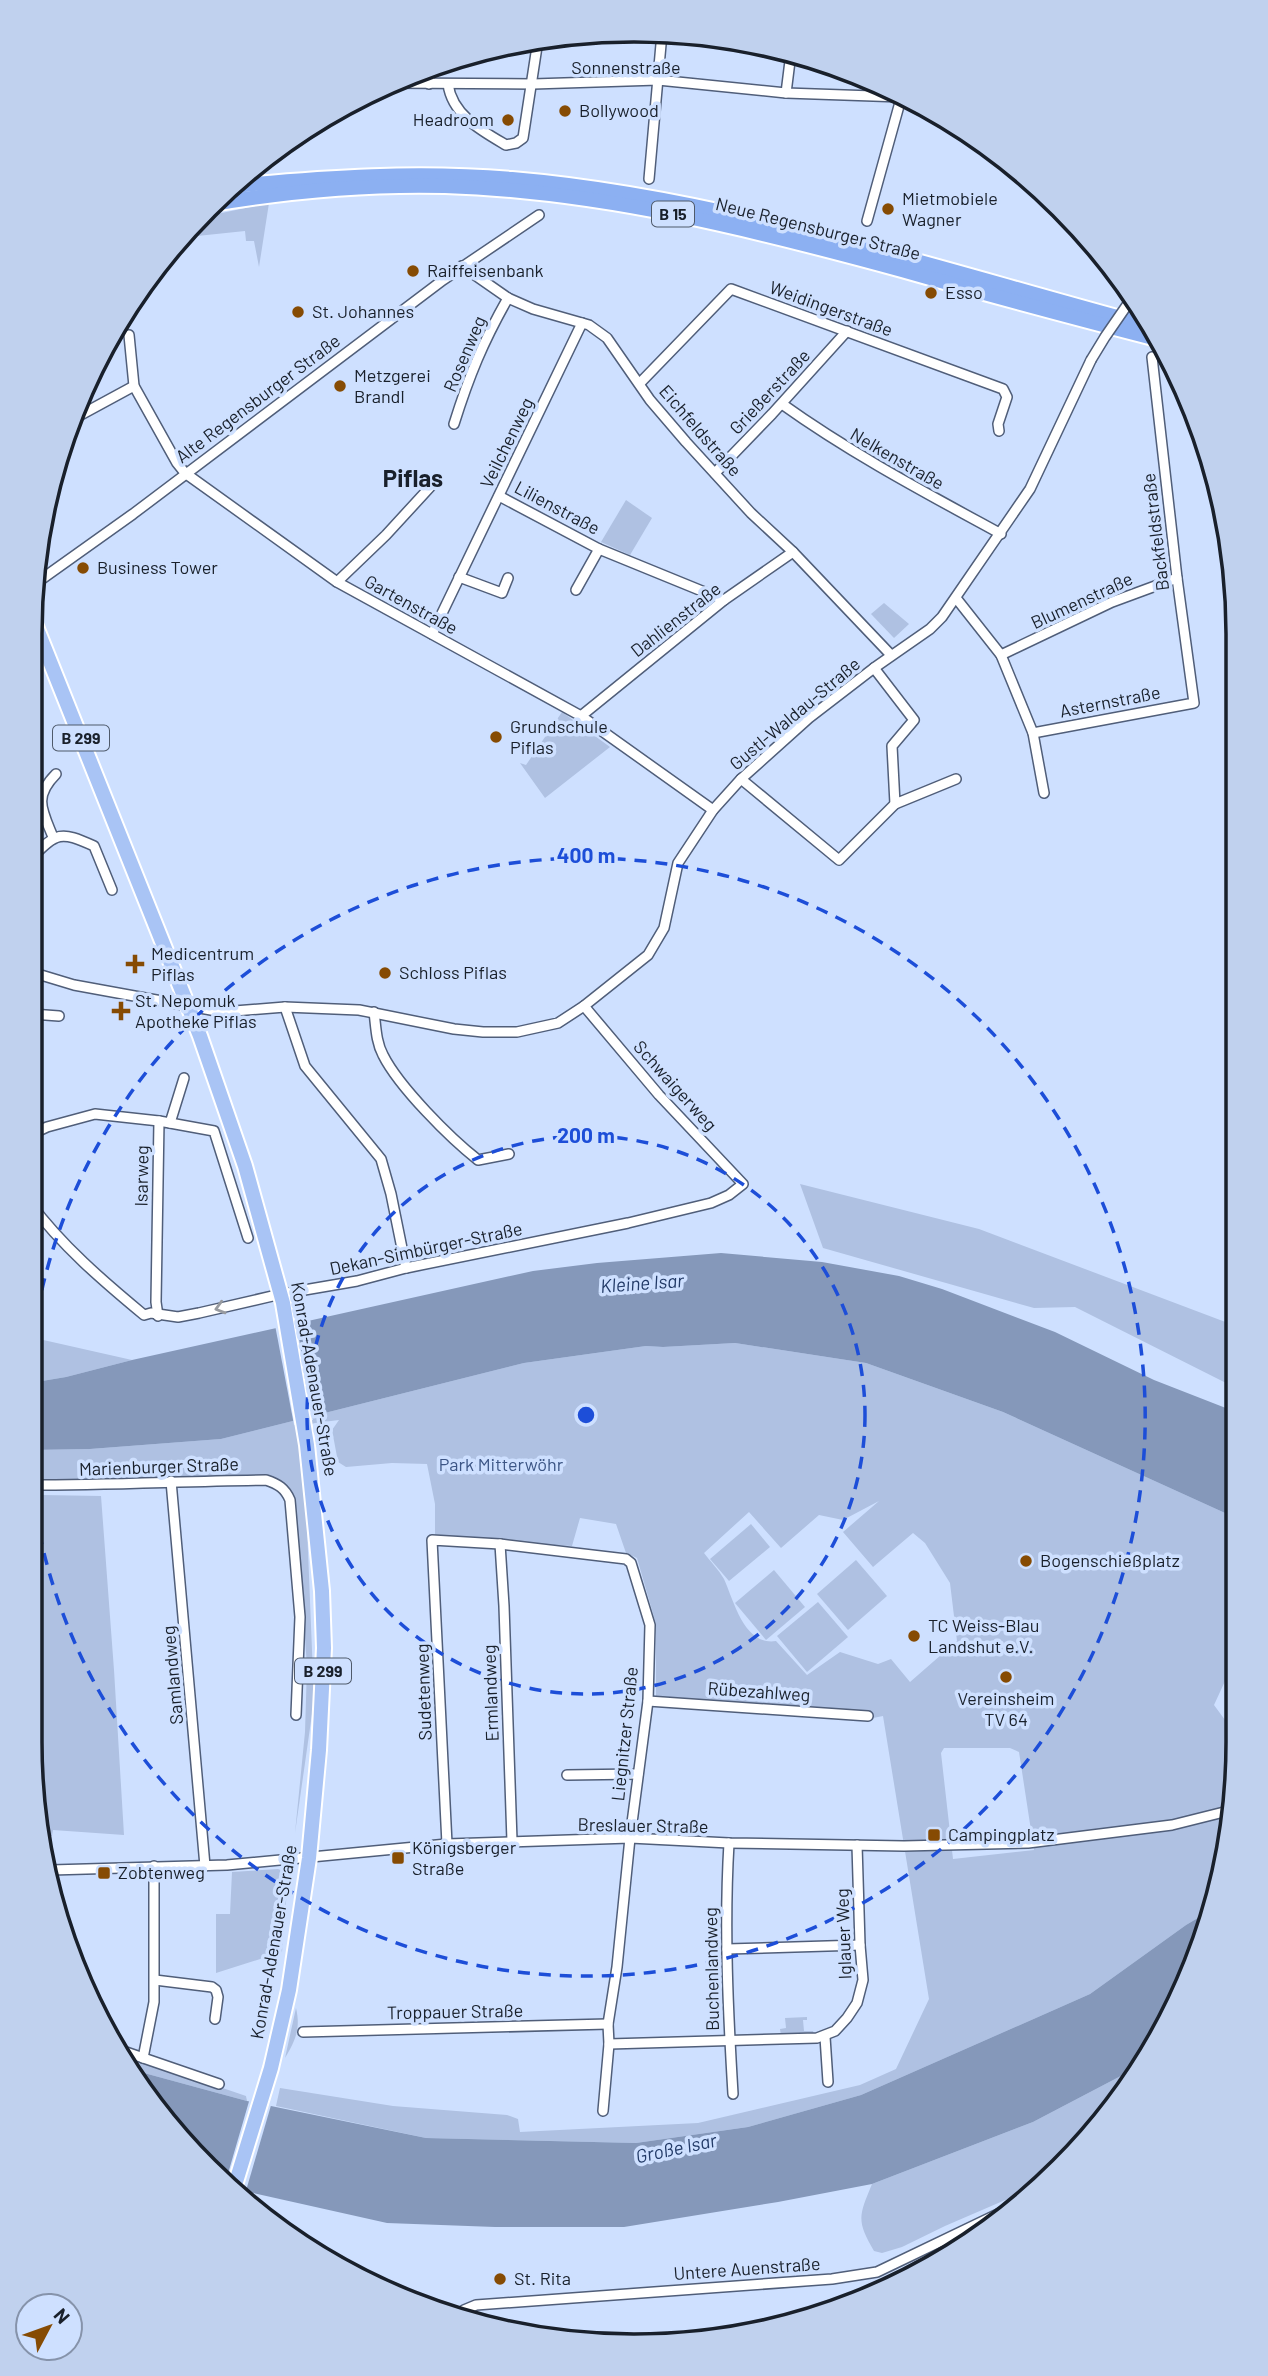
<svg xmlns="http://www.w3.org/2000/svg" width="1268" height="2376" font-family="Barlow,sans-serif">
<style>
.green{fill:#afc1e2;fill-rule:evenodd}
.water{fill:#8598ba}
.pier{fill:#cee0ff}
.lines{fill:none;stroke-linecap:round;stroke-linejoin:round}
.minor-casing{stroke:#505e79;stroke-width:12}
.primary-casing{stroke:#fff;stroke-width:18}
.trunk-casing{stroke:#fff;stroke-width:18}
.minor{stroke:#fff;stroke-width:9}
.primary{stroke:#a9c4f5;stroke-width:14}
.trunk{stroke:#8cb0f2;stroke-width:14}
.minor-bridge-casing{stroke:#505e79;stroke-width:12;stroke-linecap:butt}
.minor-bridge{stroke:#fff;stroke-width:9}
.oneway{stroke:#989ba0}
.ring{fill:none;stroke:#1d4ed8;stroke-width:3.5;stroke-dasharray:12 9}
.poi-dot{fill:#864b03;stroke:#cee0ff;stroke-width:2.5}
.labels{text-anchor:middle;stroke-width:7;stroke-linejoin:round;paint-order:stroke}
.shield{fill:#cee0ff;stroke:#4f5a6b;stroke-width:2}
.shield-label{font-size:16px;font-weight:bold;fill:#19202b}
.street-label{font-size:18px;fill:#19202b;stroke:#cee0ff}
.poi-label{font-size:18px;fill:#19202b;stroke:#cee0ff;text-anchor:start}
.park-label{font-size:18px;fill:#3c5585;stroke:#cee0ff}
.water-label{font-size:19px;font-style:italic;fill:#223a67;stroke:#cee0ff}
.district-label{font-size:24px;font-weight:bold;fill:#19202b;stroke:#cee0ff}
.rim{fill:none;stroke:#19202b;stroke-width:3.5}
.centre{fill:#1d4ed8;stroke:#cee0ff;stroke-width:3.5}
.ring-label{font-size:21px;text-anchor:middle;font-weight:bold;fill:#1d4ed8;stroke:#cee0ff;stroke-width:7;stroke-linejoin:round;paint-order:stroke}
</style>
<rect width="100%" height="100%" fill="#cee0ff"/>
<g class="green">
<path d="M269 203 259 267 254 241H246L245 231 178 238 198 218Z"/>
<path d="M626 500 652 518 630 555 601 542Z"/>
<path d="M884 603 909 624 894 638 871 614Z"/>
<path d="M562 712 610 747 545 798 520 763 526 765Z"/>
<path d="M800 1184 979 1229 1236 1326V1388L1075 1307 1034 1308 823 1248Z"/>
<path d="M30 1337 132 1360 66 1377 30 1383Z"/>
<path d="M735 1343 866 1363 1003 1412 1236 1518 1237 1655 1214 1705 1225 1720 1237 1726V1781L1218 1899 1213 1909 1186 1925 1090 1994 861 2095 748 2127 636 2143 426 2138 276 2106 280 2088 393 2106 507 2115 518 2119 520 2132 698 2123 860 2085 896 2069 929 1999 883 1716 868 1719 812 1717 656 1696V1624L637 1558 626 1553 616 1524 580 1518 572 1546 435 1538V1504L427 1464 392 1463 346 1467 338 1462 332 1430 339 1420 315 1423 298 1428 304 1452 314 1700 295 1833 305 1732 307 1666 296 1515 291 1500 277 1483 30 1485V1450L90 1449 221 1439 524 1363 646 1346 663 1347ZM879 1501 843 1532 873 1567 913 1533 925 1543 950 1583 957 1641 910 1682 891 1659 878 1664 840 1652 807 1675 776 1641C744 1646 734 1601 724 1579 719 1570 710 1561 704 1553L749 1512 781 1548 819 1515 843 1520ZM944 1748H1010L1019 1752 1034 1850 953 1859 941 1753Z"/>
<path d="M42 1495 101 1496 114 1670 124 1835 53 1830 52 1836H45L30 1742V1496Z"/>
<path d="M751 1524 770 1547 729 1581 710 1559Z"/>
<path d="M856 1560 887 1596 848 1630 817 1594Z"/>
<path d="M774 1570 805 1607 766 1640 735 1603Z"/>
<path d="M818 1602 848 1637 807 1672 777 1636Z"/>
<path d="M278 1869 284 1871 288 1877 282 1952 216 1973V1914H230L232 1872Z"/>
<path d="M296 2008C301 2029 295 2041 285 2058Z"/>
<path d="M807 2017V2020H803L804 2031H813L814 2034 781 2036 780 2029 786 2028 785 2018Z"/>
<path d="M126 2055 246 2096 247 2101 133 2070Z"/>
<path d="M1138 2067 1042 2184 945 2226 902 2247 882 2253 874 2251C856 2220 859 2216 872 2184L1033 2122Z"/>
</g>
<g class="water">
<path d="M721 1253 822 1262 899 1276 942 1289 1055 1332 1154 1380 1236 1412V1518L1003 1412 866 1363 735 1343 663 1347 646 1346 524 1363 221 1439 90 1449 30 1450V1383L66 1377 132 1360 533 1271 597 1263Z"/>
<path d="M1213 1909 1157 2044 1138 2067 1033 2122 872 2184 778 2202 624 2227H495L387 2223 240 2190 155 2110 133 2070 247 2101 426 2138 636 2143 748 2127 861 2095 1090 1994 1186 1925Z"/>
</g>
<g class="pier">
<path d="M296 1321 313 1420 294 1425 275 1325Z"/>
<path d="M250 2098 272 2102 245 2194 227 2177Z"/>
</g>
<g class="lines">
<g class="minor-casing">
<g id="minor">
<path d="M391 83 533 84 658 80 786 93 902 97 912 100"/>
<path d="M429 84 430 68"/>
<path d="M448 84C452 115 482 131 506 145L516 143 523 138 538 40"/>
<path d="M786 93 791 53"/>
<path d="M649 179 662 33"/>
<path d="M867 221 902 95"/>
<path d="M462 266 508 298 533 309 589 325 607 338 650 400 686 442 751 513 793 552 891 655"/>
<path d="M129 335 134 386 177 463 185 473 337 582 581 716 713 810"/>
<path d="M640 383 731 289 1003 389 1007 397 998 424 999 431"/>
<path d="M782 404C852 454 926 493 1001 534"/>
<path d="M75 418 134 386"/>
<path d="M454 424C469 376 483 342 508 298"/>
<path d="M715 473 772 414 847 331"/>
<path d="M499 496 599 549 724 600"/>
<path d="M459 577 502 593 508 578"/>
<path d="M337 582 386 535 431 486"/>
<path d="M32 586 133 514 443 280 539 215"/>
<path d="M576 590 599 549"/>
<path d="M956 598 1001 655 1033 733 1044 793"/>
<path d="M432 634 582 323"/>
<path d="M1001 655 1112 602 1177 578"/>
<path d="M874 668 914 720 892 746 895 804 956 779"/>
<path d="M581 716 724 600 793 552"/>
<path d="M1033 733 1194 703 1177 578 1152 357"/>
<path d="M741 779 839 860 895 804"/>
<path d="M53 837C42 810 33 797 56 774"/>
<path d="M31 858C57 833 59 830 94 846L112 890"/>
<path d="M31 972 74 985 222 1012 285 1007 359 1010 454 1029 483 1032H517L558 1023 584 1006 648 955 664 928 678 863 713 810 741 779 809 718 874 668 930 629 942 617 1030 489 1091 360"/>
<path d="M285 1007 305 1066 381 1159 391 1194 406 1268"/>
<path d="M374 1012C376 1027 376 1042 383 1055 399 1087 450 1138 478 1160L509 1154"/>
<path d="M31 1016 32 1014 59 1016"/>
<path d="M30 1096 32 1135"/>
<path d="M170 1123 184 1078"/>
<path d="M30 1135 47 1127 95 1114 159 1121"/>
<path d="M30 1203C62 1246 103 1281 144 1315L151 1313 178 1317 199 1313 281 1294 357 1281 406 1268 628 1223 711 1203 729 1195 743 1184 659 1095 584 1006"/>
<path d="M158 1316 156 1302 159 1121 214 1131 248 1238"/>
<path d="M171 1481 205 1866"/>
<path d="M30 1485C109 1485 187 1481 266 1480 278 1484 285 1488 290 1500L300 1617 296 1715"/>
<path d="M500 1544 504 1606 512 1841"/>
<path d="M648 1701 868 1716"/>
<path d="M567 1775 638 1774"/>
<path d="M729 1843C724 1927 728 2011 733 2094"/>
<path d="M447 1844 432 1540 500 1544 626 1559 631 1563 650 1625 648 1701 630 1838 617 1967 608 2024 609 2044 603 2111"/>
<path d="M51 1870 227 1865 447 1844 630 1838 729 1843 904 1846 1028 1843 1172 1825 1232 1810"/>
<path d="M727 1949 860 1945"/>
<path d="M155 1980 212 1987 216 1990 218 1997 215 2019"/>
<path d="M303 2032 608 2024"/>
<path d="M825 2037 828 2082"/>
<path d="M609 2044 817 2038 835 2031 847 2018 857 2003 863 1980 860 1945 857 1845"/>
<path d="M123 2051 219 2084"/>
<path d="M143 2058 154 2002V1866"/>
<path d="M457 2316 464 2310 476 2305 832 2279 877 2272 1027 2200"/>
</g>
</g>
<g class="primary-casing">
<path id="primary" d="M31 614 200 1036 245 1166 283 1303 307 1445 322 1591 324 1648 319 1750 309 1858 289 1990 271 2068 235 2185"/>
</g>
<g class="trunk-casing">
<g id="trunk">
<path d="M233 186C326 177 419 171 512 179 726 197 943 271 1150 326"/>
<path d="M213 204C290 191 367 184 445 186 600 191 752 229 902 270 986 294 1072 317 1157 339"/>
</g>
</g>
<use href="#minor" class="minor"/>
<use href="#primary" class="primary"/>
<use href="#trunk" class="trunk"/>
<g class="minor-bridge-casing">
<path id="minor-bridge" d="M1091 360 1105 337 1134 295"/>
</g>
<use href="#minor-bridge" class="minor-bridge"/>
</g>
<defs><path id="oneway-chevron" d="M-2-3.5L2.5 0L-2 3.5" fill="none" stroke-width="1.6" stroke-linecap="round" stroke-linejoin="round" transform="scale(1.75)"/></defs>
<use class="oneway" href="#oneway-chevron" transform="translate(220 1308) rotate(164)"/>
<g class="ring">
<circle cx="586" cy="1415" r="279"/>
<path d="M31 1352A559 559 0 1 1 30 1473"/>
</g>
<g class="poi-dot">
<circle cx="565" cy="111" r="7"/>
<circle cx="508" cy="120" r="7"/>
<circle cx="888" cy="209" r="7"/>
<circle cx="413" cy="271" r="7"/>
<circle cx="931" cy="293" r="7"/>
<circle cx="298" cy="312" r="7"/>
<circle cx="340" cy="386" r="7"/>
<circle cx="83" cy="568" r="7"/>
<circle cx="496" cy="737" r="7"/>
<path d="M131.5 953.5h7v7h7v7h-7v7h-7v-7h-7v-7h7z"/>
<circle cx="385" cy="973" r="7"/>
<path d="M117.5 1000.5h7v7h7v7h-7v7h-7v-7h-7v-7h7z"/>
<circle cx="1026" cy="1561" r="7"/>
<circle cx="914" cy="1636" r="7"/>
<circle cx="1006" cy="1677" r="7"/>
<rect x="927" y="1828" width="14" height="14" rx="3.5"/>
<rect x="391" y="1851" width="14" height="14" rx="3.5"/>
<rect x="97" y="1866" width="14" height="14" rx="3.5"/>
<circle cx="500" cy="2279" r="7"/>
</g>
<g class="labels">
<g class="shield">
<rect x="652" y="201.5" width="42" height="25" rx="5"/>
<rect x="53" y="725.5" width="56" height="25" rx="5"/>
<rect x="295" y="1658.5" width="56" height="25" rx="5"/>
</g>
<g class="shield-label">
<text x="673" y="220">B 15</text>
<text x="81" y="744">B 299</text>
<text x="323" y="1677">B 299</text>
</g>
<g class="street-label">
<text x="626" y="74">Sonnenstraße</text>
<text transform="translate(818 229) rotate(14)" y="6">Neue Regensburger Straße</text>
<text transform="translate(831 309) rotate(20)" y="6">Weidingerstraße</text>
<text transform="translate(465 354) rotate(-67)" y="6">Rosenweg</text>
<text transform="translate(770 392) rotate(-47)" y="6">Grießerstraße</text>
<text transform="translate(258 399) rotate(-37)" y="6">Alte Regensburger Straße</text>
<text transform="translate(700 431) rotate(49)" y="6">Eichfeldstraße</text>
<text transform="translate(507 443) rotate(-64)" y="6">Veilchenweg</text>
<text transform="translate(897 459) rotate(30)" y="6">Nelkenstraße</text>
<text transform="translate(557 508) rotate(28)" y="6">Lilienstraße</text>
<text transform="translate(1156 532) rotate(-97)" y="6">Backfeldstraße</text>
<text transform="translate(1082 601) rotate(-25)" y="6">Blumenstraße</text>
<text transform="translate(411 605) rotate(29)" y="6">Gartenstraße</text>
<text transform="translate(676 620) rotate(-38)" y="6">Dahlienstraße</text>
<text transform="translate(1110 702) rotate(-11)" y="6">Asternstraße</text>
<text transform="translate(795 714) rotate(-40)" y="6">Gustl-Waldau-Straße</text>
<text transform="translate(675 1086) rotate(48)" y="6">Schwaigerweg</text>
<text transform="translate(142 1176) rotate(-89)" y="6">Isarweg</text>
<text transform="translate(426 1249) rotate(-12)" y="6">Dekan-Simbürger-Straße</text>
<text transform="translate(314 1379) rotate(80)" y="6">Konrad-Adenauer-Straße</text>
<text transform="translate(159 1467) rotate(-2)" y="6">Marienburger Straße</text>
<text transform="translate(173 1675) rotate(-95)" y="6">Samlandweg</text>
<text transform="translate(424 1692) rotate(-92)" y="6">Sudetenweg</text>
<text transform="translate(759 1692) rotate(4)" y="6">Rübezahlweg</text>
<text transform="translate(491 1693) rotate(-92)" y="6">Ermlandweg</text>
<text transform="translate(625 1734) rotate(-84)" y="6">Liegnitzer Straße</text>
<text transform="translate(643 1826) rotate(1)" y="6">Breslauer Straße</text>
<text transform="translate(844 1934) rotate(-92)" y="6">Iglauer Weg</text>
<text transform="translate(274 1942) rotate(-80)" y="6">Konrad-Adenauer-Straße</text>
<text transform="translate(712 1969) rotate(-91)" y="6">Buchenlandweg</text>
<text transform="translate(455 2012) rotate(-1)" y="6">Troppauer Straße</text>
<text transform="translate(747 2269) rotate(-4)" y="6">Untere Auenstraße</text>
</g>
<g class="poi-label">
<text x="579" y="117">Bollywood</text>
<text x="494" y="126" text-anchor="end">Headroom</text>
<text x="902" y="205">Mietmobiele<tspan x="902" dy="21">Wagner</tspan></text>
<text x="427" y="277">Raiffeisenbank</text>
<text x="945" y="299">Esso</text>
<text x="312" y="318">St. Johannes</text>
<text x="354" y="382">Metzgerei<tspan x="354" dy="21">Brandl</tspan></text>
<text x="97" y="574">Business Tower</text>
<text x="510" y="733">Grundschule<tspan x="510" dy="21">Piflas</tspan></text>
<text x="151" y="960">Medicentrum<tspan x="151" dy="21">Piflas</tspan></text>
<text x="399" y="979">Schloss Piflas</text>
<text x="135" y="1007">St. Nepomuk<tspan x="135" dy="21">Apotheke Piflas</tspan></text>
<text x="1040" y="1567">Bogenschießplatz</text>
<text x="928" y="1632">TC Weiss-Blau<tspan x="928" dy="21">Landshut e.V.</tspan></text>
<text x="1006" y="1705" text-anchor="middle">Vereinsheim<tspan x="1006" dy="21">TV 64</tspan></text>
<text x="948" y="1841">Campingplatz</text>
<text x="412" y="1854">Königsberger<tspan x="412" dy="21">Straße</tspan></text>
<text x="118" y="1879">Zobtenweg</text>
<text x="514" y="2285">St. Rita</text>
</g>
<g class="park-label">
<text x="501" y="1471">Park Mitterwöhr</text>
</g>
<g class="water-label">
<text transform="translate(642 1283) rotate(-4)" y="7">Kleine Isar</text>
<text transform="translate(676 2148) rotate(-12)" y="7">Große Isar</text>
</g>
<g class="district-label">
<text x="413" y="487">Piflas</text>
</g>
</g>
<path d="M0 0H1268V2376H0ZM634 42H634A592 592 0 0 1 1226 634V1742A592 592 0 0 1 634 2334H634A592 592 0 0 1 42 1742V634A592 592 0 0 1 634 42Z" fill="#c0d1ee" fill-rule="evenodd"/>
<path class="rim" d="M634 42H634A592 592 0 0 1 1226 634V1742A592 592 0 0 1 634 2334H634A592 592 0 0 1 42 1742V634A592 592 0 0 1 634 42Z"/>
<circle cx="586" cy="1415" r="10" class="centre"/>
<g class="ring-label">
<text x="586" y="863">400 m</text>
<text x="586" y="1143">200 m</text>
</g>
<g transform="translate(49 2327) rotate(49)"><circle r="33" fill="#cee0ff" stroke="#8693aa" stroke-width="2"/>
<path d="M0-5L12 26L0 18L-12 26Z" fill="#864b03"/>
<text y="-10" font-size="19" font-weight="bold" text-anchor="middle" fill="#19202b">N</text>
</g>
</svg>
